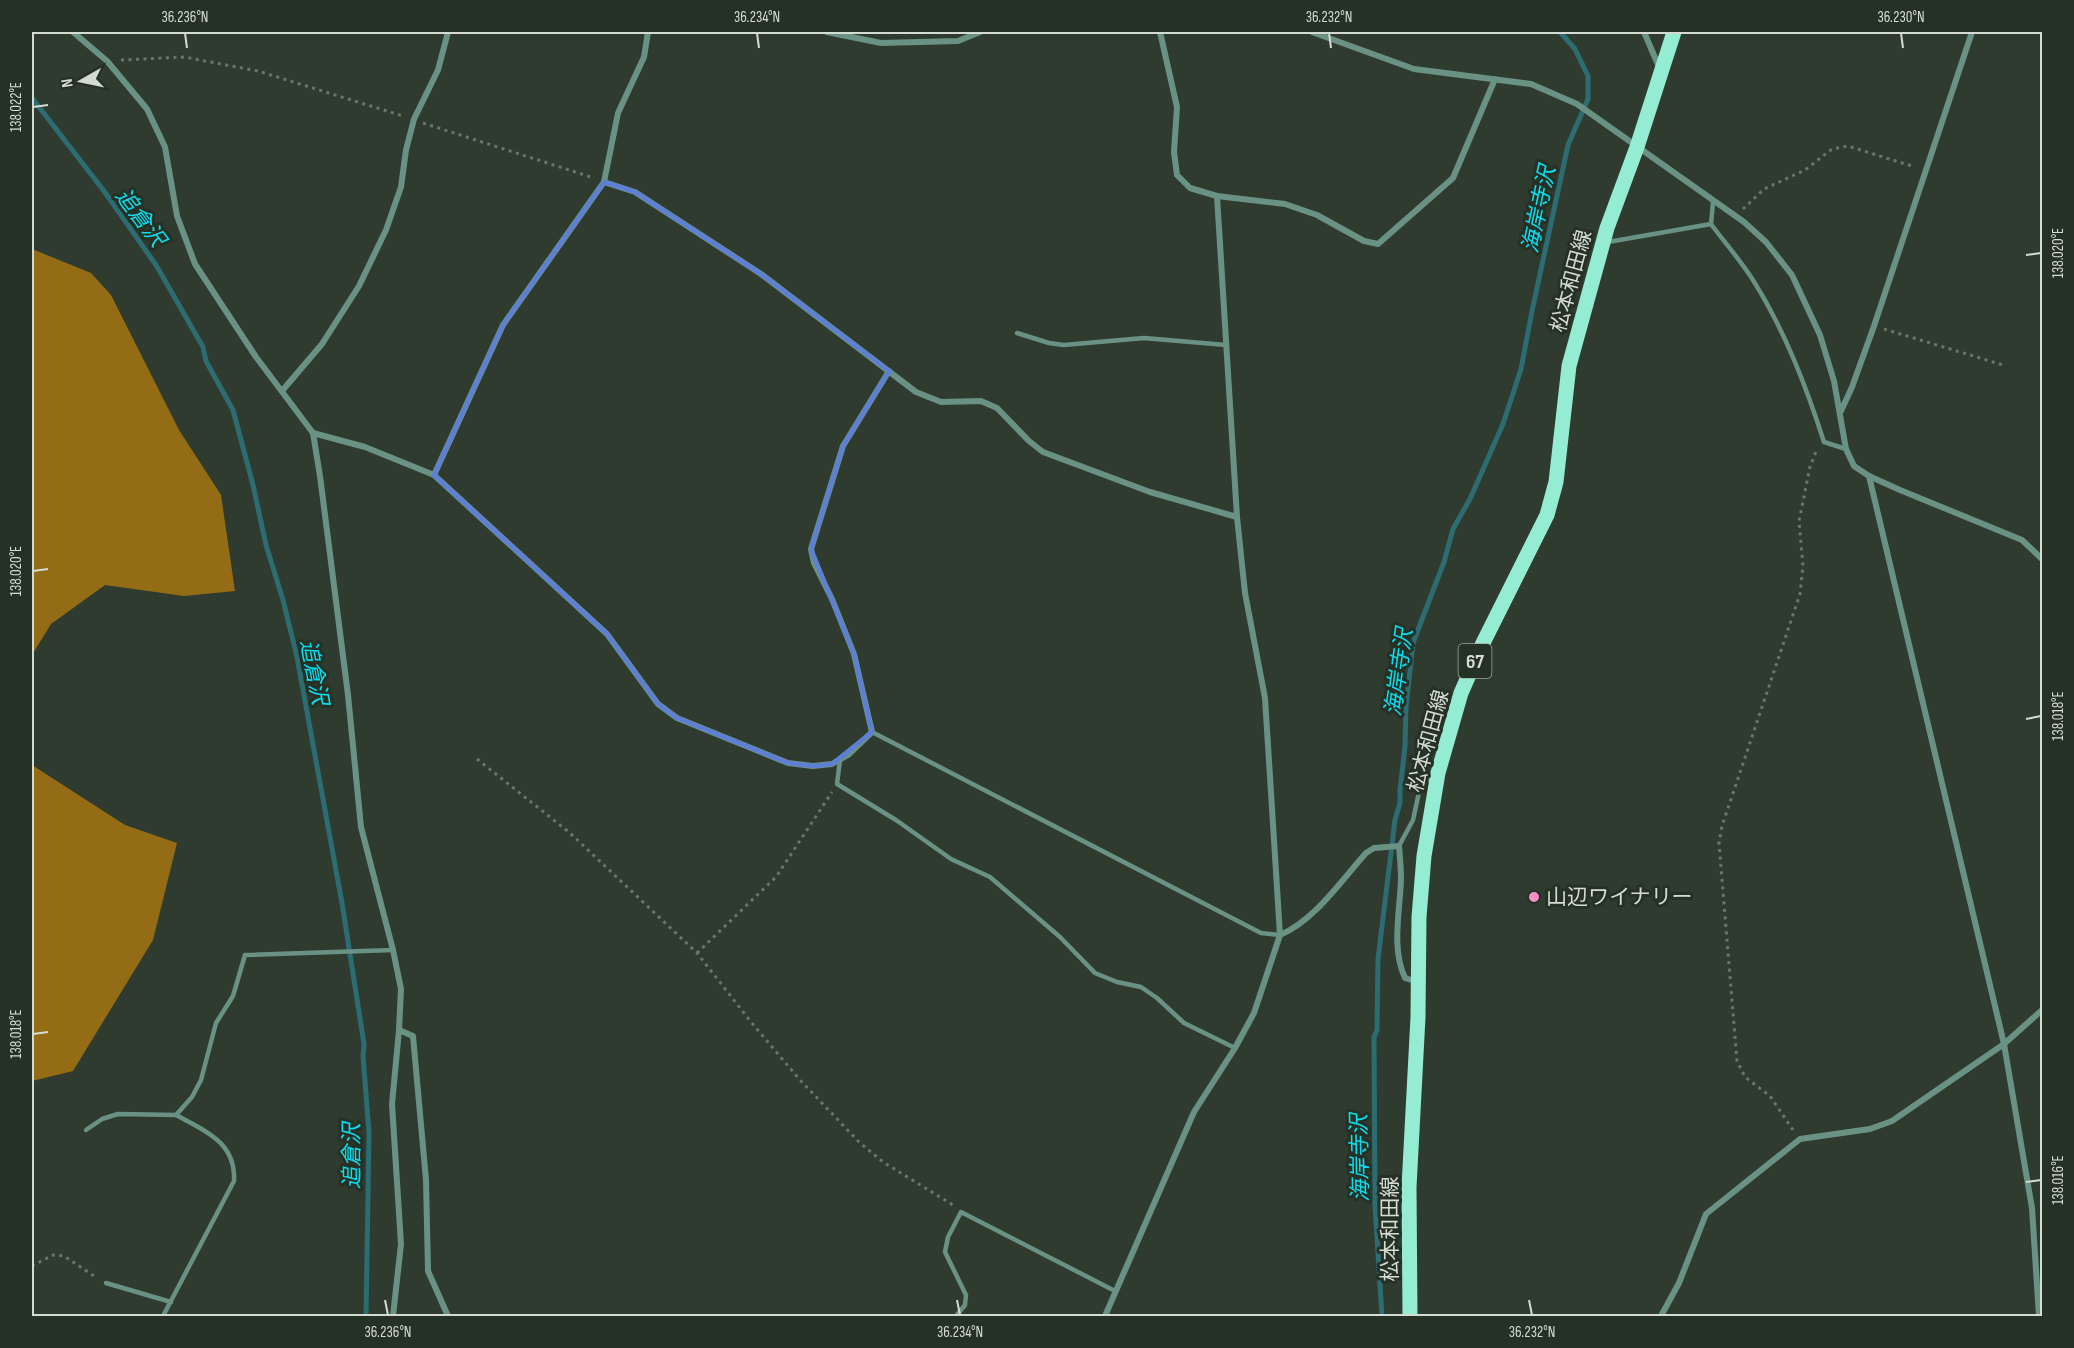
<svg xmlns="http://www.w3.org/2000/svg" width="2074" height="1348" font-family="'Sofia Sans Condensed','Noto Sans JP',sans-serif">
<style>
.forest{fill:#946c15}
.lines{fill:none;stroke-linecap:round;stroke-linejoin:round}
.stream{stroke:#2c6c72;stroke-width:5}
.path{stroke:#6c756b;stroke-width:3;stroke-dasharray:3 4.5;stroke-linecap:butt}
.lane{stroke:#699285;stroke-width:4.5}
.street{stroke:#699285;stroke-width:6}
.primary{stroke:#94ecd2;stroke-width:15}
.marked{fill:none;stroke:#5d7fd6;stroke-width:4.5;stroke-linejoin:round}
.ticks{fill:none;stroke:#d4dbd3;stroke-width:2}
.poi-dot{fill:#fa8fc7;stroke:#263126;stroke-width:2}
.labels{text-anchor:middle;stroke-width:6;stroke-linejoin:round;paint-order:stroke}
.shield{fill:#263126;stroke:#a0a89f;stroke-width:1.5}
.shield-label{font-size:20px;font-weight:bold;fill:#d4dbd3}
.street-label{font-size:21px;fill:#d4dbd3;stroke:#263126}
.poi-label{font-size:21px;fill:#d4dbd3;stroke:#263126;text-anchor:start}
.water-label{font-size:22px;font-style:italic;fill:#0cdced;stroke:#263126}
.neatline{fill:none;stroke:#d4dbd3;stroke-width:2}
.ticks-label{font-size:15px;text-anchor:middle;fill:#d4dbd3}
</style>
<rect width="100%" height="100%" fill="#303b2f"/>
<g class="forest">
<path d="M32 249 91 273 111 295 179 430 221 495 235 591 184 596 105 585 51 624 32 655Z"/>
<path d="M32 765 125 825 177 843 153 940 73 1071 32 1081Z"/>
</g>
<g class="lines">
<g class="stream">
<path d="M32 98 104 191 156 265 203 347 206 361 233 410 253 485 266 545 283 600 297 657 342 903 364 1044 363 1056 369 1133 366 1316"/>
<path d="M1382 1316 1375 1206 1374 1037 1377 1030 1378 959 1395 820 1400 803V790L1405 746 1406 707 1413 643 1444 562 1453 529 1470 499 1503 424 1521 369 1532 311 1568 145 1588 99V76L1575 49 1560 32"/>
</g>
<g class="path">
<path d="M121 60 184 57 258 71 403 116"/>
<path d="M423 123 594 178"/>
<path d="M1743 209 1764 189 1805 170 1832 149 1848 146 1915 167"/>
<path d="M1884 329 2003 365"/>
<path d="M477 759 570 833 697 953 751 1022 800 1080 859 1142 883 1162 953 1205"/>
<path d="M697 953 776 877 832 792"/>
<path d="M1793 1130 1770 1096 1745 1077 1737 1061 1719 843 1722 826 1800 594 1803 566 1799 521 1810 467 1817 449"/>
<path d="M32 1266 53 1255 64 1256 97 1278"/>
</g>
<g class="lane">
<path d="M1713 202 1711 224C1725 243 1741 261 1753 280 1785 331 1806 386 1824 442L1846 449"/>
<path d="M1608 242 1711 224"/>
<path d="M1017 333 1049 343 1064 345 1144 338 1226 345"/>
<path d="M872 732 1261 933 1280 935"/>
<path d="M840 760 837 784 896 820 951 859 990 877 1060 937 1095 973 1117 982 1141 987 1157 998 1184 1023 1235 1048"/>
<path d="M1399 846 1413 820 1421 783 1433 777"/>
<path d="M86 1130 102 1119 118 1114 176 1115"/>
<path d="M106 1283 171 1302"/>
<path d="M163 1316 234 1181C236 1142 205 1131 176 1115L192 1097 201 1080 216 1023 233 996 245 955 393 950"/>
<path d="M956 1316 965 1305 966 1295 945 1252 948 1237 961 1212 1115 1291"/>
</g>
<g class="street">
<path d="M73 32 107 61 147 109 165 147 177 216 195 264 256 357 313 433 320 476 348 695 361 827 393 950 401 989 399 1030 413 1036 426 1180 428 1271 448 1316"/>
<path d="M827 32 881 43 958 41 980 32"/>
<path d="M1160 32 1177 107 1174 152 1177 175 1190 188 1217 196 1285 204 1317 215 1364 241 1378 244 1453 178 1495 79"/>
<path d="M1312 32 1414 69 1531 84 1577 104 1744 222 1766 242 1792 275 1820 335 1834 381 1846 449 1854 466 1869 476 1900 490 2022 540 2042 559"/>
<path d="M1644 32 1659 67"/>
<path d="M604 182 635 192 761 274 916 392 941 402 981 401 997 408 1029 441 1043 452 1150 492 1237 517"/>
<path d="M282 391 322 344 359 286 386 230 401 187 406 150 414 119 438 70 448 32"/>
<path d="M1841 411 1852 387 1874 326 1972 32"/>
<path d="M313 433 365 447 434 475 607 634 658 704 677 718 788 763 813 766 832 764 848 755 872 732 854 654 832 599 814 563 811 549 843 446 889 371"/>
<path d="M434 475 503 325 604 182 618 113 644 57 648 32"/>
<path d="M1869 476 2004 1044 2032 1208 2039 1316"/>
<path d="M1280 935C1314 921 1341 881 1366 853L1374 848 1399 846C1400 857 1401 868 1401 879 1400 911 1391 948 1405 978L1418 982"/>
<path d="M393 1316 401 1244 392 1104 399 1030"/>
<path d="M1105 1316 1194 1112 1235 1048 1254 1013 1280 935 1265 698 1245 593 1237 517 1217 196"/>
<path d="M1661 1316 1679 1283 1706 1214 1800 1139 1870 1129 1892 1121 2004 1044 2042 1010"/>
</g>
<path class="primary" d="M1410 1316 1409 1187 1418 1017 1419 917 1424 856 1438 773 1461 693 1483 643 1547 515 1556 482 1569 366 1607 228 1637 147 1674 32"/>
</g>
<path class="marked" d="M604 182 635 192 761 274 889 371 843 446 811 549 854 654 872 732 832 764 813 766 788 763 677 718 658 704 607 634 434 475 503 325Z"/>
<path class="ticks" d="M185 33 187 48M757 33 759 48M1329 33 1331 48M1901 33 1903 48M33 107 48 105M2026 255 2041 253M33 571 48 569M2026 719 2041 716M33 1034 48 1032M2026 1182 2041 1180M385 1300 388 1315M957 1300 960 1315M1529 1300 1532 1315"/>
<circle class="poi-dot" cx="1534" cy="897" r="6"/>
<g class="labels">
<rect class="shield" x="1458.5" y="644" width="33" height="34" rx="4.5"/>
<g class="shield-label">
<text x="1475" y="668">67</text>
</g>
<g class="street-label">
<text transform="translate(1571 281) rotate(-75)" y="7">松本和田線</text>
<text transform="translate(1428 741) rotate(-75)" y="7">松本和田線</text>
<text transform="translate(1390 1229) rotate(-90)" y="7">松本和田線</text>
</g>
<g class="poi-label">
<text x="1546" y="904">山辺ワイナリー</text>
</g>
<g class="water-label">
<text transform="translate(1538 209) rotate(-78)" y="8">海岸寺沢</text>
<text transform="translate(141 217) rotate(53)" y="8">追倉沢</text>
<text transform="translate(315 672) rotate(79)" y="8">追倉沢</text>
<text transform="translate(1398 672) rotate(-82)" y="8">海岸寺沢</text>
<text transform="translate(351 1156) rotate(-90)" y="8">追倉沢</text>
<text transform="translate(1359 1158) rotate(-91)" y="8">海岸寺沢</text>
</g>
</g>
<rect width="2074" height="1348" fill="none" stroke="#263126" stroke-width="66"/>
<g transform="translate(81 81) rotate(261)" stroke="#263126" stroke-width="4.5" paint-order="stroke">
<path d="M0-4.5L10 22L0 15L-10 22Z" fill="#d4dbd3"/>
<text y="-9" font-size="16" font-weight="bold" text-anchor="middle" fill="#d4dbd3">N</text>
</g>
<rect x="33" y="33" width="2008" height="1282" class="neatline"/>
<g class="ticks-label">
<text x="185" y="22">36.236°N</text>
<text x="757" y="22">36.234°N</text>
<text x="1329" y="22">36.232°N</text>
<text x="1901" y="22">36.230°N</text>
<text transform="translate(16 107) rotate(-90)" y="5">138.022°E</text>
<text transform="translate(2058 253) rotate(-90)" y="5">138.020°E</text>
<text transform="translate(16 571) rotate(-90)" y="5">138.020°E</text>
<text transform="translate(2058 716) rotate(-90)" y="5">138.018°E</text>
<text transform="translate(16 1034) rotate(-90)" y="5">138.018°E</text>
<text transform="translate(2058 1180) rotate(-90)" y="5">138.016°E</text>
<text x="388" y="1337">36.236°N</text>
<text x="960" y="1337">36.234°N</text>
<text x="1532" y="1337">36.232°N</text>
</g>
</svg>
